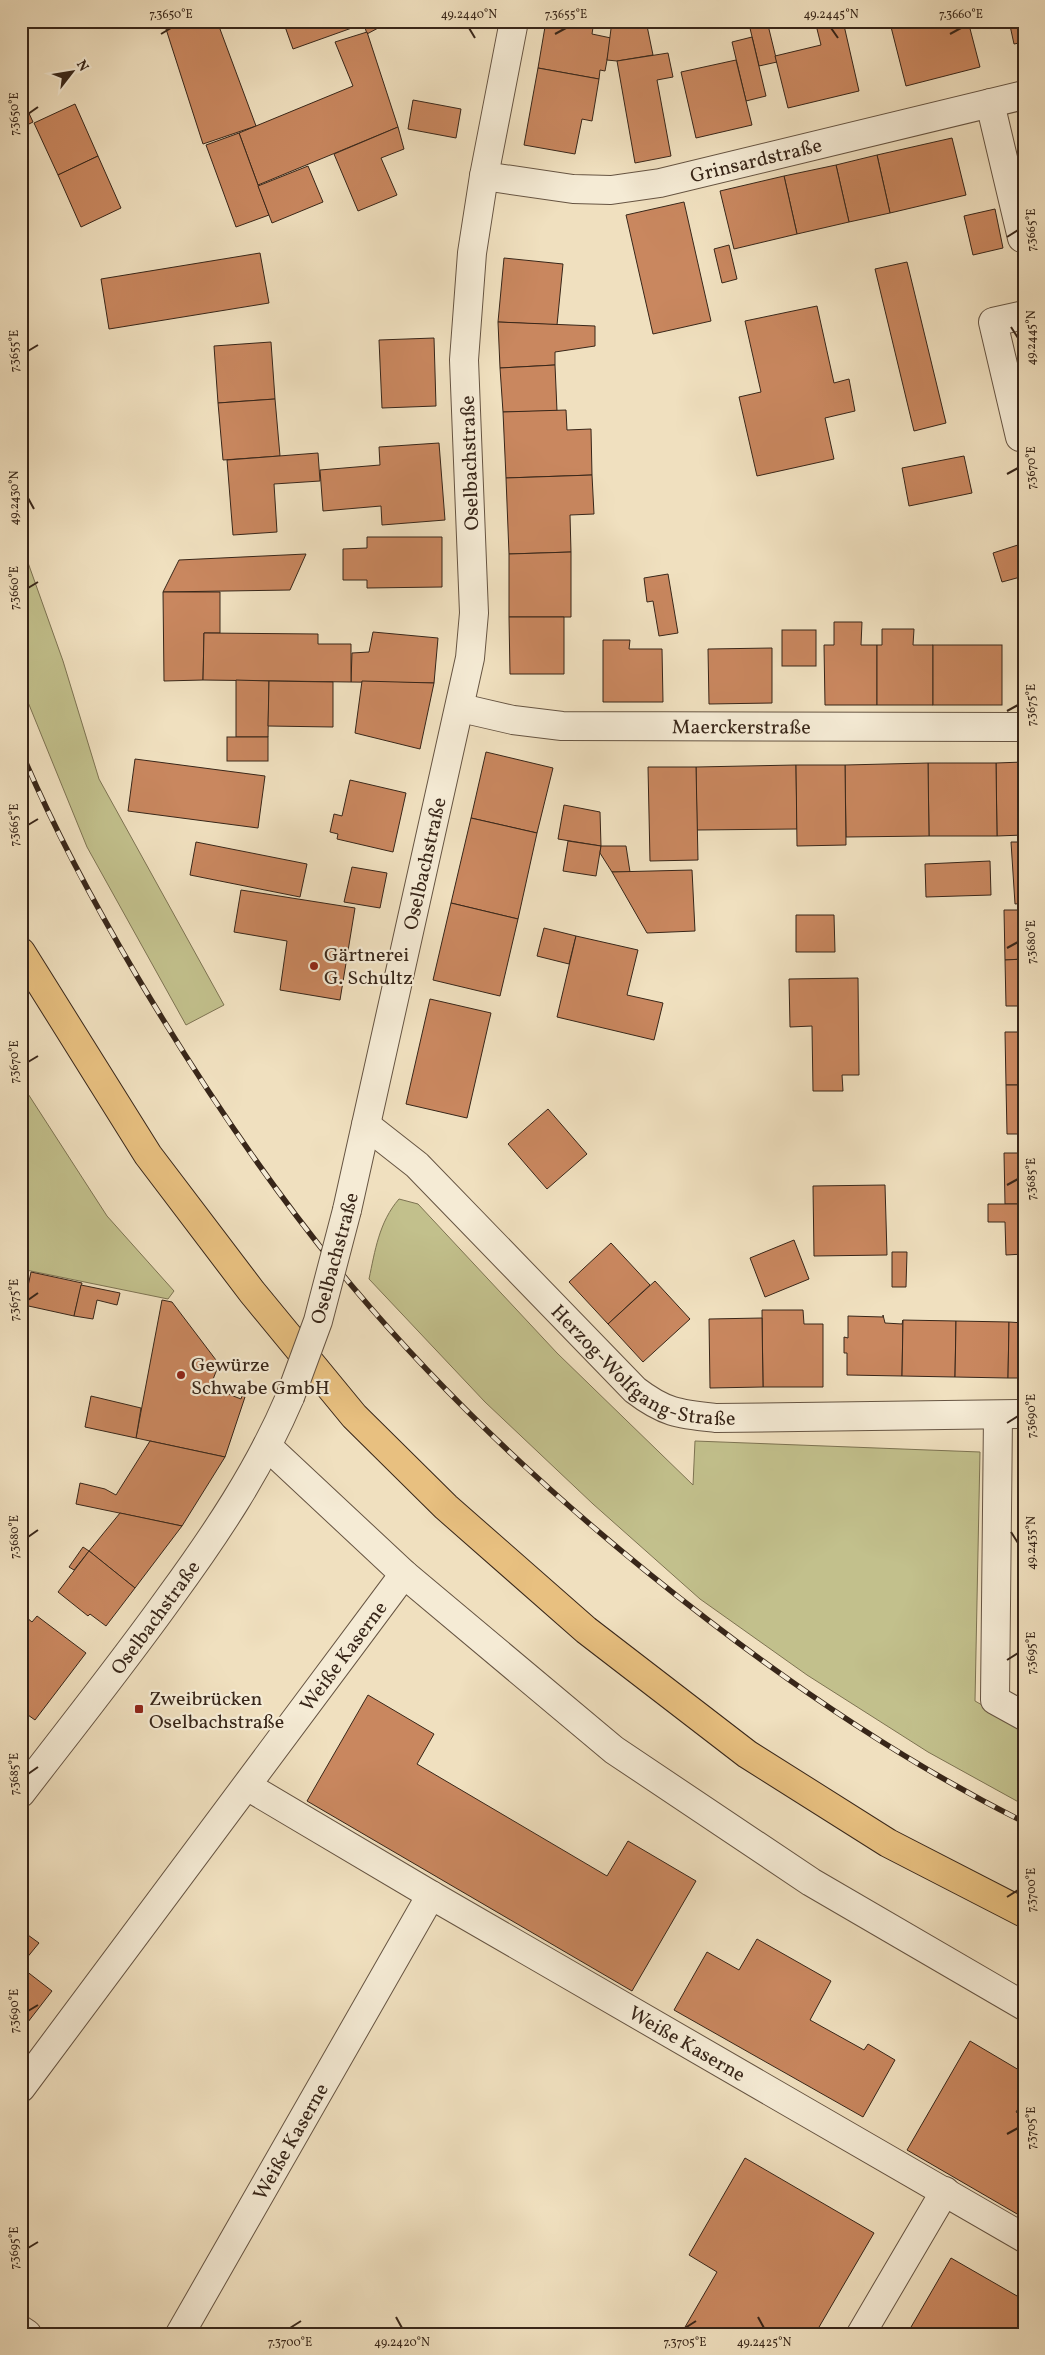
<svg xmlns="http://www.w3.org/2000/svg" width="1045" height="2355" font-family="Vollkorn,serif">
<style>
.green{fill:#c2c08c;stroke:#7d7352}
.building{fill:#c9875f;stroke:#382619}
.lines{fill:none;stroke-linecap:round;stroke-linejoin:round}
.minor-casing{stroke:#665442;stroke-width:30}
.major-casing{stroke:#382619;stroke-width:30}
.minor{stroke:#f5ebd5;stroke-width:28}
.major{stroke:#e8c080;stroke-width:28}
.rail-casing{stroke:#382619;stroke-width:5.5}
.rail{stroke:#f5ebd5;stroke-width:4;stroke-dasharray:11;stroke-linecap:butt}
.minor-bridge-casing{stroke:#665442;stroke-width:30;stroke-linecap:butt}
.minor-bridge{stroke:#f5ebd5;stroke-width:28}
.ticks{fill:none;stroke:#382619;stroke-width:2}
.poi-dot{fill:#8f2418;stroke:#f5ebd5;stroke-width:2}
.labels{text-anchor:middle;stroke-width:4.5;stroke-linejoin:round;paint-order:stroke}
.street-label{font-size:20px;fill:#382619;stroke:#f5ebd5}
.poi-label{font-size:20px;fill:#382619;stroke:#f5ebd5;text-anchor:start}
.neatline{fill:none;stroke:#382619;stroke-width:2}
.ticks-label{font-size:12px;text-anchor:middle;fill:#382619}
</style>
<rect width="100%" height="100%" fill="#f0e0bf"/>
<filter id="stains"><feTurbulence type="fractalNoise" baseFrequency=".004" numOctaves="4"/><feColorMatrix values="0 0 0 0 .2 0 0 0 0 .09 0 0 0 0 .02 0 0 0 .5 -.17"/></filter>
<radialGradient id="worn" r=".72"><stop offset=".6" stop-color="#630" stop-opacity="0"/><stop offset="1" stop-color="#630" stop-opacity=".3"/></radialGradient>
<g class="green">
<path d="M21 543 63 661 99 779 224 1005 186 1025 87 847 21 685Z"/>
<path d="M21 1083 107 1216 174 1291 168 1299 21 1269Z"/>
<path d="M399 1199 418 1204 557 1353 693 1485 695 1441 980 1452 975 1701 1024 1729V1805L928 1752 807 1675 700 1599 593 1504 485 1402 369 1279C375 1251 379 1222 399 1199Z"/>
</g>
<g class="building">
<path d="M188 21H217L256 126 203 144 166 29Z"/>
<path d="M283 21H362L363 24 293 49Z"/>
<path d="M363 21H391L367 34Z"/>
<path d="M546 21H594L592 34 611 38 605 71 600 70 599 79 538 68Z"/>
<path d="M612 21H646L653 55 617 61 607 60Z"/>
<path d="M760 21H767L777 62 759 66 749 24Z"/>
<path d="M815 21H843L859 91 788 108 775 56 821 45Z"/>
<path d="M895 21H968L980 67 906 86 890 23Z"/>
<path d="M1009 21H1024V42L1014 44Z"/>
<path d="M367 32 398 127 258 185 239 133 353 86 335 42Z"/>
<path d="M752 37 766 96 746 101 732 42Z"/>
<path d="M668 53 673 77 657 80 671 156 635 163 617 61Z"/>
<path d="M736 60 752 125 696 138 681 72Z"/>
<path d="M538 68 599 79 592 121 582 119 575 154 524 145Z"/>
<path d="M21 96 33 122 21 128Z"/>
<path d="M413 100 461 109 456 138 408 129Z"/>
<path d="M75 104 98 156 58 175 34 123Z"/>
<path d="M398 127 404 149 381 158 397 195 358 211 334 154Z"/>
<path d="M239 133 269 215 236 227 206 145Z"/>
<path d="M952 138 966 195 890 213 877 155Z"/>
<path d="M877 155 890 213 849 222 836 165Z"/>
<path d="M98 156 121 208 81 227 58 175Z"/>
<path d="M836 165 849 222 797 234 784 176Z"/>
<path d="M308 166 323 202 272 223 258 186Z"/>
<path d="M784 176 797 234 734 249 720 191Z"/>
<path d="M684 202 711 321 653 334 626 215Z"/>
<path d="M995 209 1003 248 973 255 964 216Z"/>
<path d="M729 245 737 279 722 283 714 249Z"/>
<path d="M260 253 269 303 109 329 101 279Z"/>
<path d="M504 258 563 264 557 325 498 322Z"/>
<path d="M907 262 946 423 914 431 875 269Z"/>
<path d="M817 306 834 383 849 379 855 411 825 418 834 459 757 476 739 397 761 392 745 321Z"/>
<path d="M498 322 595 326V346L555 352V365L500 368Z"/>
<path d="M434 338 436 406 382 408 379 340Z"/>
<path d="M271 342 275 399 218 403 214 346Z"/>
<path d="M555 365 557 411 503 412 500 368Z"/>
<path d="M275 399 280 456 223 460 218 403Z"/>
<path d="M566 410 567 430 591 429 592 475 506 478 503 412Z"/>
<path d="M439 443 445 520 382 525 381 506 323 511 320 470 380 465 379 447Z"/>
<path d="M318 453 320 481 274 484 277 532 233 535 227 460Z"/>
<path d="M964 456 972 493 909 506 902 468Z"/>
<path d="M592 475 594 514 570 515 571 552 509 554 506 478Z"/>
<path d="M367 537H442V587L367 588V580H343V549L367 548Z"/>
<path d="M1024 543V576L1002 582 993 553Z"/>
<path d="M571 552V617H509V554Z"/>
<path d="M306 554 290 590 163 592 179 560Z"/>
<path d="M668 574 678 633 659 636 653 601 647 602 644 578Z"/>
<path d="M163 592H220V633H204L203 680 164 681Z"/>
<path d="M509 617H564V674H510Z"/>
<path d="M834 622H862L861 645H877V705H825L824 645H834Z"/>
<path d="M882 629H914L913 645H933V705H877V645H882Z"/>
<rect x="782" y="630" width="34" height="36"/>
<path d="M373 632 438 638 434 683 351 682 352 653 369 652Z"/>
<path d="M204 633 318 634V644H351V682L203 680Z"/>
<path d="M603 640H630L629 649H662L663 702H603Z"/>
<rect x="933" y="645" width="69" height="60"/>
<path d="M772 648V703L709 704 708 649Z"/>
<path d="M236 680 269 681 268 737H236Z"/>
<path d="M269 681 333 682V727L268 726Z"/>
<path d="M362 681 434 683 420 749 355 733Z"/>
<rect x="227" y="737" width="41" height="24"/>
<path d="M486 752 553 768 537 833 471 818Z"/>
<path d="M135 759 265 776 258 828 128 811Z"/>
<path d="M1024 762V835L997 836 996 763Z"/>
<path d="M928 763H996L997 836H929Z"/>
<path d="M928 763 929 836 846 837 845 765Z"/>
<path d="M796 765 797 829 697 830 696 767Z"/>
<path d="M796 765H845L846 845 797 846Z"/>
<path d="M648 767H696L698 860 650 861Z"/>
<path d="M350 780 406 793 393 852 337 839 338 834 330 832 334 814 342 816Z"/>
<path d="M564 805 600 812 601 846 558 839Z"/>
<path d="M471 818 537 833 518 919 451 903Z"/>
<path d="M568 841 601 846 596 876 563 871Z"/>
<path d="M196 842 307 864 300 897 190 875Z"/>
<path d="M1011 842H1024V903L1015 904Z"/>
<path d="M601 846H626L630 872H612L600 853Z"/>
<path d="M990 861 991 895 926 897 925 864Z"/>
<path d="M352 867 387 873 380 908 344 902Z"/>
<path d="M692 870 695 931 647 933 612 872Z"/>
<path d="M241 890 355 908 340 1000 280 990 287 941 234 932Z"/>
<path d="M451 903 518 919 500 996 433 980Z"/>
<path d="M1004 910H1024V959L1005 960Z"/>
<path d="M796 915H834L835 952H796Z"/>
<path d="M544 928 576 936 569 964 537 956Z"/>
<path d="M576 936 638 950 627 995 663 1003 654 1040 557 1017Z"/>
<path d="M1024 959V1006H1006L1005 960Z"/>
<path d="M858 978 859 1075H842L843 1091H813L812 1026 790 1027 789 979Z"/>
<path d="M430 999 491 1013 467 1118 406 1104Z"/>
<path d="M1005 1032H1024V1085H1006Z"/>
<path d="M1006 1085H1024V1134H1007Z"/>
<path d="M548 1109 587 1154 547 1189 508 1144Z"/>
<path d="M1004 1153H1024V1204H1005Z"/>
<path d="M885 1185 887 1255 814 1256 813 1186Z"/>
<path d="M988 1204H1024V1254L1006 1255 1005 1222H988Z"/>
<path d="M794 1240 809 1279 765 1297 750 1258Z"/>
<path d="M611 1243 650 1285 608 1324 569 1282Z"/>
<path d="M892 1252H907L906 1287H892Z"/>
<path d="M31 1272 82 1283 74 1316 24 1305Z"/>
<path d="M655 1281 690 1319 643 1362 608 1324Z"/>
<path d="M81 1285 120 1293 117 1305 97 1300 93 1319 74 1316Z"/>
<path d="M162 1300 172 1302 219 1364 210 1387 241 1399 242 1396 245 1397 225 1457 136 1438Z"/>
<path d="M762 1310H803L804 1324H823V1387H763Z"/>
<path d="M883 1315 885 1323 902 1324 903 1320 902 1376 847 1375V1353H844V1337L848 1338V1316L883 1317Z"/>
<path d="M762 1318 763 1387 710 1388 709 1319Z"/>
<path d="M903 1320 956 1321 955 1377 902 1376Z"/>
<path d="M956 1321 1009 1322 1008 1378 955 1377Z"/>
<path d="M1009 1322 1024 1323V1378H1008Z"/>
<path d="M91 1396 141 1408 136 1438 85 1427Z"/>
<path d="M150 1441 225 1457 182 1526 76 1504 80 1483 105 1489 116 1495Z"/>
<path d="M120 1513 182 1526 135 1588 89 1551Z"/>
<path d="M83 1547 89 1551 74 1570 69 1567Z"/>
<path d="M89 1551 135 1588 106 1626 90 1614 88 1616 58 1592Z"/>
<path d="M21 1613 32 1622 37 1616 86 1653 35 1720 21 1710Z"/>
<path d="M368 1695 434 1734 417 1764 607 1876 628 1841 696 1881 632 1991 307 1801Z"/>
<path d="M21 1930 39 1943 21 1965Z"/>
<path d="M757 1939 831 1981 810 2020 864 2050 868 2044 895 2060 863 2117 674 2010 707 1952 739 1970Z"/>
<path d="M21 1967 52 1991 21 2031Z"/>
<path d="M970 2041 1024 2073V2099L1016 2112 1024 2116V2218L907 2150Z"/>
<path d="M745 2158 874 2233 815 2334H681L717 2272 689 2255Z"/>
<path d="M951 2258 1024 2300V2334H907Z"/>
</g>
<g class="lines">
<g class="minor-casing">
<g id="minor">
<path d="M990 103 1022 238"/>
<path id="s1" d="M484 176 573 189 611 190 660 183 1024 95"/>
<path d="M1020 437 993 322 1024 315"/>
<path id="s2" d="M461 708 513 720 562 726 1024 727"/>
<path id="s3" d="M366 1125 417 1165 635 1390C665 1413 679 1414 716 1418L1024 1414"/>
<path id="s4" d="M347 1210 470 658 474 613 464 360 472 253 484 176 514 21"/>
<path d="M998 1415 995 1700 1024 1716"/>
<path d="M267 1446 404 1574 614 1750 811 1882 1024 2006"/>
<path id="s5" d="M247 1786 431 1895 1024 2238"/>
<path id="s6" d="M21 1793C71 1728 122 1664 170 1597 216 1534 259 1470 290 1397"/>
<path id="s7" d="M21 2088 404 1574"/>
<path d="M21 2330 27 2334"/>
<path id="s8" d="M180 2334 431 1895"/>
<path d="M861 2334 945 2191"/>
</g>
</g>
<g class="major-casing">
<path id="major" d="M21 952 148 1155 252 1292 354 1416 446 1507 586 1630 747 1754 888 1843 1024 1913"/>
</g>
<use href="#minor" class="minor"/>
<use href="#major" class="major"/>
<g class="rail-casing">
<path id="rail" d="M21 751C54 830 95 905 138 978 202 1086 272 1190 352 1286 457 1411 579 1521 708 1620 807 1696 912 1766 1024 1822"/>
</g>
<use href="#rail" class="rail"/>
<g class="minor-bridge-casing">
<path id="minor-bridge" d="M290 1397 318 1321 347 1210"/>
</g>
<use href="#minor-bridge" class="minor-bridge"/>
</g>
<path class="ticks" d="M469 28 475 38M831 28 838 38M161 34 171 28M555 34 566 28M950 34 961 28M28 114 38 107M1007 237 1018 230M1011 327 1018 338M28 351 38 345M1007 474 1018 468M28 498 34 509M28 588 38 582M1007 711 1018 705M28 825 38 819M1007 948 1018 942M28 1062 38 1056M1007 1185 1018 1179M28 1300 38 1293M1007 1423 1018 1416M1011 1532 1018 1543M28 1537 38 1530M1007 1660 1018 1653M28 1774 38 1767M1007 1897 1018 1890M28 2011 38 2005M1007 2134 1018 2128M28 2248 38 2242M396 2317 402 2328M758 2317 764 2328M290 2328 301 2321M685 2328 696 2321"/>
<g class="poi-dot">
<circle cx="314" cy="966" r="5"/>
<circle cx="181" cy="1375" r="5"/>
<rect x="134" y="1704" width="10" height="10" rx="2.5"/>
</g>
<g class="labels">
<g class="street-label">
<text dy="7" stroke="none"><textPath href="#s1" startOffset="276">Grinsardstraße</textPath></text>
<text transform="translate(469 463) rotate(-92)" y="7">Oselbachstraße</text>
<text dy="7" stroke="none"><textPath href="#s2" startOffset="282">Maerckerstraße</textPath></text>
<text dy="7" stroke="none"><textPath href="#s4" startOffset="355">Oselbachstraße</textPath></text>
<text transform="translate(334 1258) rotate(-75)" y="7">Oselbachstraße</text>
<text dy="7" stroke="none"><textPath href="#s3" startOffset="374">Herzog-Wolfgang-Straße</textPath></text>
<text dy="7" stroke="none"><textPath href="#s6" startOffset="221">Oselbachstraße</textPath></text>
<text dy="7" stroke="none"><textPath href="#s7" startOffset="539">Weiße Kaserne</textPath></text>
<text dy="7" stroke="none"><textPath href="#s5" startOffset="510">Weiße Kaserne</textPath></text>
<text dy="7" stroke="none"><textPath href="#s8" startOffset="222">Weiße Kaserne</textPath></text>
</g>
<g class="poi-label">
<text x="324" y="961">Gärtnerei<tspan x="324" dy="23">G. Schultz</tspan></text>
<text x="191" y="1371">Gewürze<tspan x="191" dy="23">Schwabe GmbH</tspan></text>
<text x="149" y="1705">Zweibrücken<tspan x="149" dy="23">Oselbachstraße</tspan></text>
</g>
</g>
<rect width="1045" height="2355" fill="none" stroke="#f0e0bf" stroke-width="55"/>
<g transform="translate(72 72) rotate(59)" stroke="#f5ebd5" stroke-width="4" paint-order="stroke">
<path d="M0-4L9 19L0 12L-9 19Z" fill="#382619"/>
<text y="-8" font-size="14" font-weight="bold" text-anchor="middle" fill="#382619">N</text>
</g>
<rect x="28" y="28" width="990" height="2300" class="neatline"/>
<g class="ticks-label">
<text x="171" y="18">7.3650°E</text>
<text x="469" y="18">49.2440°N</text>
<text x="566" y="18">7.3655°E</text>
<text x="831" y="18">49.2445°N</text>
<text x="961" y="18">7.3660°E</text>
<text transform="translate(14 114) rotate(-90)" y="4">7.3650°E</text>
<text transform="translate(1031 230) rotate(-90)" y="4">7.3665°E</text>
<text transform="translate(1031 338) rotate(-90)" y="4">49.2445°N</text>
<text transform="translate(14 351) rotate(-90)" y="4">7.3655°E</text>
<text transform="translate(1031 468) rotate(-90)" y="4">7.3670°E</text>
<text transform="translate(14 498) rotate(-90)" y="4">49.2430°N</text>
<text transform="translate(14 588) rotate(-90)" y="4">7.3660°E</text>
<text transform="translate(1031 705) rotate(-90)" y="4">7.3675°E</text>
<text transform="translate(14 825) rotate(-90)" y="4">7.3665°E</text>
<text transform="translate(1031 942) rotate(-90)" y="4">7.3680°E</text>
<text transform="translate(14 1062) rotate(-90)" y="4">7.3670°E</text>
<text transform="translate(1031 1179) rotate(-90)" y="4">7.3685°E</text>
<text transform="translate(14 1300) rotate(-90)" y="4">7.3675°E</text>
<text transform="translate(1031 1416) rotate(-90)" y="4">7.3690°E</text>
<text transform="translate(14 1537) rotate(-90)" y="4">7.3680°E</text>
<text transform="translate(1031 1543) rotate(-90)" y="4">49.2435°N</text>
<text transform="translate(1031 1653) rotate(-90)" y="4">7.3695°E</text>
<text transform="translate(14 1774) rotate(-90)" y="4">7.3685°E</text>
<text transform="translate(1031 1890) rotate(-90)" y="4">7.3700°E</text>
<text transform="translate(14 2011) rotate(-90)" y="4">7.3690°E</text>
<text transform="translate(1031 2128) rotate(-90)" y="4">7.3705°E</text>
<text transform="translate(14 2248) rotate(-90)" y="4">7.3695°E</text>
<text x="290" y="2346">7.3700°E</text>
<text x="402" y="2346">49.2420°N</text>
<text x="685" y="2346">7.3705°E</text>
<text x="764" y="2346">49.2425°N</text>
</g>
<rect width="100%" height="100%" filter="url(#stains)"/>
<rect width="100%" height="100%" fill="url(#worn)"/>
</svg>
